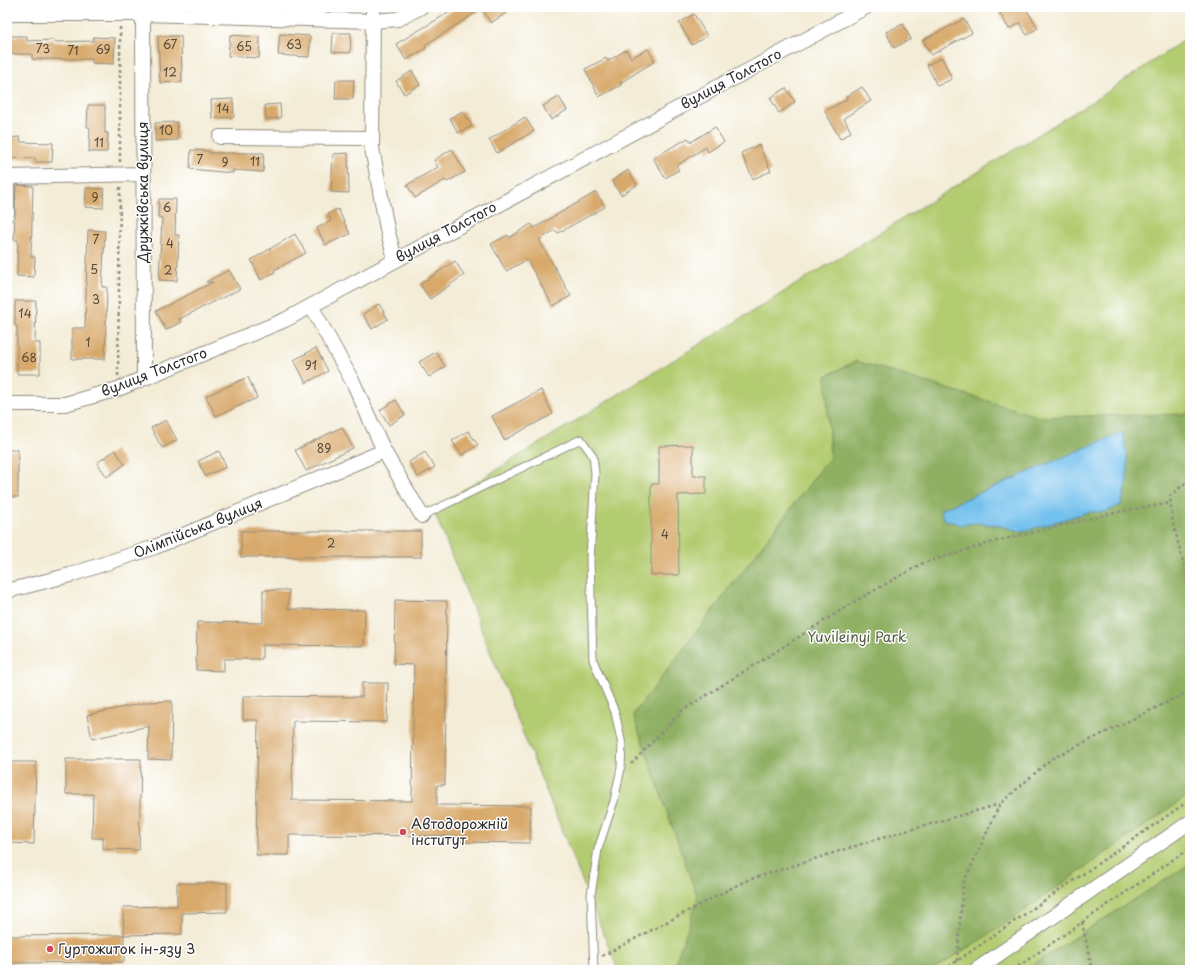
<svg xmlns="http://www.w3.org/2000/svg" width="1197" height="977" font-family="'Playpen Sans',sans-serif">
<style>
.green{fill:#b4cc71;stroke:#707c4e}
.forest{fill:#8fb063;stroke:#5d6e47}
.water{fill:#72c0ed;stroke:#4e768c}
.building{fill:#d8a96a}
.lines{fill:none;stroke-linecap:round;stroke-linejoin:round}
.service-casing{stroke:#8f8c80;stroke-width:9}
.minor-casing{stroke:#8f8c80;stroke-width:16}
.path{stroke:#8f8c80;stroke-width:2.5;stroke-dasharray:3 3;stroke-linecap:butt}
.service{stroke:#fff;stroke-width:7}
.minor{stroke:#fff;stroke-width:14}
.poi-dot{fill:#d1495b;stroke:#fff;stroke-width:1.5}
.labels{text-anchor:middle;stroke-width:3;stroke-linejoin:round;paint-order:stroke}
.number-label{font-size:12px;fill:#564a3b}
.street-label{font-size:14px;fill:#2b2b2b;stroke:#fff}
.park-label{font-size:14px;fill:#545b40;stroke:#fff}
.poi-label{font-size:14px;fill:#2b2b2b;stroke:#fff;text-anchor:start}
</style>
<rect width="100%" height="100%" fill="#fff"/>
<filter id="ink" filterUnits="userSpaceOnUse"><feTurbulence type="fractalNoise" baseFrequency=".025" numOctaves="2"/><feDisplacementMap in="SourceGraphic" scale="8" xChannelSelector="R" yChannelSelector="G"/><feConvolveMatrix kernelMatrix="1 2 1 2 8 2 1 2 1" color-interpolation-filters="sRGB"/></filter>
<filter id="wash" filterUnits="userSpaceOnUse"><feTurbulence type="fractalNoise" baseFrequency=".012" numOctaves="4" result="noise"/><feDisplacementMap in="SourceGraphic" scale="16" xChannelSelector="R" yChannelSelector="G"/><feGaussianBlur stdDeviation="0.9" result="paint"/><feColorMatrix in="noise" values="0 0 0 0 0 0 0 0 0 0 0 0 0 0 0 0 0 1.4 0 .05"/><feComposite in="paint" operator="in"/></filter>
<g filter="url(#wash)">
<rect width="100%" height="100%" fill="#f3ecd6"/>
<path class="green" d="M1190 36V970H618L433 509 1109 91Z"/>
<g class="forest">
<path d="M856 361 1040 417 1190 414V794L993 932 932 970H673L698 899 633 715 830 457 826 376Z"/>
<path d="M1190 864V970H1024Z"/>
</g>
<path class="water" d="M1122 432C1130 463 1130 474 1121 505L1105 512H1089L1022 532 997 525 976 523 962 525 945 520 940 510Z"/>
<g id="blocks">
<g class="building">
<path d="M451 7H515L491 23 482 9 425 45 426 48 406 60 396 44 453 10Z"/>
<path d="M996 7H1025L1038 28 1027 35 1020 23 1009 29Z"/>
<path d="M694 14 707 36 692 45 679 23Z"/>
<path d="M964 19 972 33 931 55 923 40Z"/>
<path d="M903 24 911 39 894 48 886 32Z"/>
<path d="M333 33H351L350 53 332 52Z"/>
<path d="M280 34 310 36 309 57 278 55Z"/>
<path d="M230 35 260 37 259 58 228 56Z"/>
<path d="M7 36H27V41L54 40V42L93 41V37L115 38 114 64 92 63V59H32V54H7Z"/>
<path d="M158 36H181L182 82 160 83Z"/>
<path d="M648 49 655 61 620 83 621 85 599 97 585 69 606 58 608 61 626 50 631 58Z"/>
<path d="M942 58 952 79 937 86 927 65Z"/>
<path d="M412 71 420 85 404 94 396 81Z"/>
<path d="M336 80H354L353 99H335Z"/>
<path d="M862 87 871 101 844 118 851 132 840 139 825 111 847 99 846 97Z"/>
<path d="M786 88 795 102 779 113 770 98Z"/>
<path d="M559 97 567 110 551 120 543 106Z"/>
<path d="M233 99 234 117 212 118 211 100Z"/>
<path d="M280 104 281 118 266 119 265 105Z"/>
<path d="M88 105H105V133H108L107 152H89L90 127H87Z"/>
<path d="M463 111 472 126 458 133 450 118Z"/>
<path d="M525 117 534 131 497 153 489 140Z"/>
<path d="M177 122 178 140 155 141V123Z"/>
<path d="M715 127 724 142 708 152 706 147 676 166 679 170 665 178 653 158 688 138 691 142Z"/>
<path d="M20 137 21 142 53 143 52 162H35V158L7 159V138Z"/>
<path d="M759 145 771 171 753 179 741 153Z"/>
<path d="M452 149 465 172 447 182 445 180 415 198 407 185 438 167 434 160Z"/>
<path d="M191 150 209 151V153H264L263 172 233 170V173L190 169Z"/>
<path d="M348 153 349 193 331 192 333 154Z"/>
<path d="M628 170 637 185 621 195 612 181Z"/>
<path d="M16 185 33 186 31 257H35L34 277 17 276 18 240H14Z"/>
<path d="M86 188 104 189 103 208 85 207Z"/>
<path d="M596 192 605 207 558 233 555 230 539 240 571 296 553 306 527 260 506 271 491 244 508 235 509 238 531 224 534 228Z"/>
<path d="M159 199H176L175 235H179L177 281 159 280 162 218 158 217Z"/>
<path d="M338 209 350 234 325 245 317 228 331 221 328 214Z"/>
<path d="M88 230 105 231 102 287H107L105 359H72V328H85Z"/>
<path d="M295 234 306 253 274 270 275 272 261 280 251 260Z"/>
<path d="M455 261 464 275 430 299 420 284Z"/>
<path d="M229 270 240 289 179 319 181 322 166 330 156 311 213 282H206Z"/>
<path d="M15 301H36L35 343H40V374H17V326H15Z"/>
<path d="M379 304 388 319 372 329 363 314Z"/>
<path d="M316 348 328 371 306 383 294 360Z"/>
<path d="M436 352 445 367 429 377 419 362Z"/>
<path d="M248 377 257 398 216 416 206 396Z"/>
<path d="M541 390 553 414 504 440 492 416Z"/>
<path d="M396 400 405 415 389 425 380 410Z"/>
<path d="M166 420 177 440 162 448 151 428Z"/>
<path d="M342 427 353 448 306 471 295 450Z"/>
<path d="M468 431 478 445 462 455 452 441Z"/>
<path d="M693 445V476H706V494L678 495 679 575H651V484H659V446Z"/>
<rect x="7" y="450" width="11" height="47"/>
<path d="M115 450 125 464 107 477 97 463Z"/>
<path d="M219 451 226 467 205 476 198 461Z"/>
<path d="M425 452 435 467 418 477 409 462Z"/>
<rect x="241" y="531" width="180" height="26"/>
<path d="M263 590H289L288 609 365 610 364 646 262 645V659H224V671L196 670 197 622 263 623Z"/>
<path d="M395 600 447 601 445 785H437V805L531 806 530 843 461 842V836L289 835V855H256L258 720H243V696L362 697V683H388L387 722 293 721 292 800 412 801 414 665 394 664Z"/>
<path d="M172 701 171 760 148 759 149 726 92 739 87 715 148 702Z"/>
<path d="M66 759H141L139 850 103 849V838H92L93 794H66Z"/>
<path d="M7 762H36L34 844 7 843Z"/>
<path d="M177 883H227V912L182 913V934L124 935 123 907 177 906Z"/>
<path d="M124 935V962L7 963V936Z"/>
</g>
</g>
</g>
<g filter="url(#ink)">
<use href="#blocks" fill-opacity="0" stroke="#8f8c80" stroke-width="1"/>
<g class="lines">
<g class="service-casing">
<path id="service" d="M422 516 581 439 593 456 595 473 590 560 593 660 615 712 622 745 621 768 614 801 598 849 591 895 594 970"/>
</g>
<g class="minor-casing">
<g id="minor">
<path d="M143 7 144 377"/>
<path d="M373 7 372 148 387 229 395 259"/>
<path d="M7 14H143L373 21 398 19 421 7"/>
<path d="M220 137 372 138"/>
<path d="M7 177 143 174"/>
<path d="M7 214V177"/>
<path d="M311 306 354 384 384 451 422 516"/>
<path d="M7 404H65L118 389 285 320 866 7"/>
<path d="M7 591 70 575 155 547 384 451"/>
<path d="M976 970 1190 822"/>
</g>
</g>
<g class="path">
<path d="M120 162V25"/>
<path d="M118 376 120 187"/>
<path d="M1190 479 1170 496 1173 523 1186 573 1190 622"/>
<path d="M631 764 683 710 859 599 923 563 997 541 1118 512 1171 503"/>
<path d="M1082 922 1092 970"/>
<path d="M602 956 745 881 871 841 1000 804"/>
<path d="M957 961 963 884 1000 804 1051 759 1190 691"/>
<path d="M944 970 1190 800"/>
<path d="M1013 970 1190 848"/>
</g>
<use href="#service" class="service"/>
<use href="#minor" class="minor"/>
</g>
</g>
<g class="poi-dot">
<circle cx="403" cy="832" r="4"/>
<circle cx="50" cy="949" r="4"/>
</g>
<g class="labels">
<g class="number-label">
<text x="170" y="49">67</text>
<text x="294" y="49">63</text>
<text x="244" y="51">65</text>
<text x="43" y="53">73</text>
<text x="103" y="54">69</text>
<text x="73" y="55">71</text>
<text x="170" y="77">12</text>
<text x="223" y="113">14</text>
<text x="166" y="135">10</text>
<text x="99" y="147">11</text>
<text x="200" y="164">7</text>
<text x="255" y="166">11</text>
<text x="225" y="167">9</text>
<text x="95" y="202">9</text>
<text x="167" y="212">6</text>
<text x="96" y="244">7</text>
<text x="170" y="248">4</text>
<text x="94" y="274">5</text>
<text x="168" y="275">2</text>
<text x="96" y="304">3</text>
<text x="25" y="318">14</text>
<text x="88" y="347">1</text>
<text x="29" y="362">68</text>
<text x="311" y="370">91</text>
<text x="324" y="453">89</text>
<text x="665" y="539">4</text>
<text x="331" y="548">2</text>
</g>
<g class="street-label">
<text transform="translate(731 79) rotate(-28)" y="5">вулиця Толстого</text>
<text transform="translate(143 192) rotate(-90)" y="5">Дружківська вулиця</text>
<text transform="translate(446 232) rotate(-28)" y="5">вулиця Толстого</text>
<text transform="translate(154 372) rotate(-21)" y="5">вулиця Толстого</text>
<text transform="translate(198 528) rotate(-22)" y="5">Олімпійська вулиця</text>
</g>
<g class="park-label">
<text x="857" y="642">Yuvileinyi Park</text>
</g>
<g class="poi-label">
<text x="411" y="829">Автодорожній<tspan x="411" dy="16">інститут</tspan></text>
<text x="58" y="954">Гуртожиток ін-язу 3</text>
</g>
</g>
<rect width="1197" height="977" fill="none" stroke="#fff" stroke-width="24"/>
</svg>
